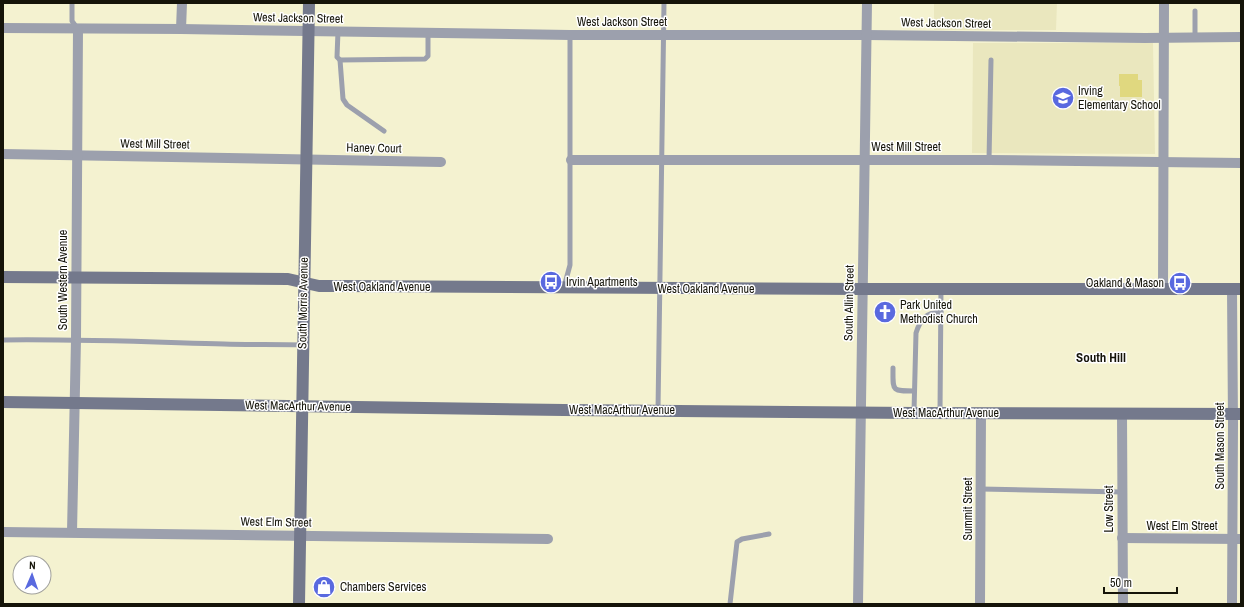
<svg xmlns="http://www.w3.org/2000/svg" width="1244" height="607" font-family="'Archivo Narrow',sans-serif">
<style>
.built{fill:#eae7be}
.green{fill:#e0d87f}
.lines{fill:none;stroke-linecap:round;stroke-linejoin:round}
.lane{stroke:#9ca0ad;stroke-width:5}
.street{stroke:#9ca0ad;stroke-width:10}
.secondary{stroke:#74798c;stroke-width:12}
.labels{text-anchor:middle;stroke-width:3;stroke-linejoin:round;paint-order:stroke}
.street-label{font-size:12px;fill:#151409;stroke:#fff}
.poi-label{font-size:12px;fill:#151409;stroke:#fff;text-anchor:start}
.neighbourhood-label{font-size:13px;font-weight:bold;fill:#151409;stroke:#fff}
</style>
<rect width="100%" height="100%" fill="#f4f2d0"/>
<g class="built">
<path d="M934 3H1057L1056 30H934Z"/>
<path d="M973 43H1153L1155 154 972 153Z"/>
</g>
<path class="green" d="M1119 74H1138V80H1142V97H1120V86H1119Z"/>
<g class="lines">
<g class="lane">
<path d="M72 3V21L77 28"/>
<path d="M338 31 337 57 340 60 425 59 428 56V33"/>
<path d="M1195 38V11"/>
<path d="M340 60 343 99 347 105 384 131"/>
<path d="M989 160 991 60"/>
<path d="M564 287 570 265V35"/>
<path d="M3 340C77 339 150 342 224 344 250 345 277 344 303 345"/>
<path d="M893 368C893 391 891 391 914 391"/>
<path d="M658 410 664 3"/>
<path d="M914 412 916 333C920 320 926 312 941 312"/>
<path d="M940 412 941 289"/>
<path d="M981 489 1122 492"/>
<path d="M730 604 737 542 742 539 769 534"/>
</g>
<g class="street">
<path d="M3 28 181 29 570 35H867L1145 38 1241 37"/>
<path d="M181 29 182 3"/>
<path d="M3 154 441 162"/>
<path d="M571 160H989L1241 163"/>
<path d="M1163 289 1164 3"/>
<path d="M1122 414 1123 604"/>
<path d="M3 532 548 539"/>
<path d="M72 532 76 339 78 29"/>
<path d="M1122 538 1241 539"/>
<path d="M858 604 867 3"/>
<path d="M980 604 981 414"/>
<path d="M1232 604 1233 424 1232 289"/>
</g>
<g class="secondary">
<path d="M3 277 288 279 319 286H340L862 289H1241"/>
<path d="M3 402 564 410 914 413 1241 414"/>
<path d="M299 604 309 3"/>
</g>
</g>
<defs>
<g id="school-disc" transform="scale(1.15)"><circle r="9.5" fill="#5969df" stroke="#fff"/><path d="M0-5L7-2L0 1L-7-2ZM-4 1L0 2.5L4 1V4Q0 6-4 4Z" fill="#fff"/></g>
<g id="bus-disc" transform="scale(1.15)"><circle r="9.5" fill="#5969df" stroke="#fff"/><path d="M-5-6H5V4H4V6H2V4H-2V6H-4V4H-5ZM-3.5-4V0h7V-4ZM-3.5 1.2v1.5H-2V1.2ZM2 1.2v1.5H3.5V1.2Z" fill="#fff"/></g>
<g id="church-disc" transform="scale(1.15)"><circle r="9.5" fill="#5969df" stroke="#fff"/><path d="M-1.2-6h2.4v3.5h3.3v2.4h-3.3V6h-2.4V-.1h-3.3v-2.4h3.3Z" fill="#fff"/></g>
<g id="shop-disc" transform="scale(1.15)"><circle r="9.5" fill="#5969df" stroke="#fff"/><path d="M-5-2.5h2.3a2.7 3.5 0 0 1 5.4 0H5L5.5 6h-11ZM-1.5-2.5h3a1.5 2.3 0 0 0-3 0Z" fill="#fff"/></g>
</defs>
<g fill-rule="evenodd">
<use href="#school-disc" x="1063" y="98"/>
<use href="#bus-disc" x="551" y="282"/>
<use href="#bus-disc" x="1180" y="283"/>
<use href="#church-disc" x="885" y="312"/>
<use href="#shop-disc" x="324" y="587"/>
</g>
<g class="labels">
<g class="street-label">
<text transform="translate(298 18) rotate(1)" y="4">West Jackson Street</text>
<text x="622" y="26">West Jackson Street</text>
<text transform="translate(946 23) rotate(1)" y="4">West Jackson Street</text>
<text transform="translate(155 144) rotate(1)" y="4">West Mill Street</text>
<text x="906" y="151">West Mill Street</text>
<text transform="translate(374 148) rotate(1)" y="4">Haney Court</text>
<text transform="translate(63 280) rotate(-90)" y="4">South Western Avenue</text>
<text x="382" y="291">West Oakland Avenue</text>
<text x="706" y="293">West Oakland Avenue</text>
<text transform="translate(303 303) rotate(-89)" y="4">South Morris Avenue</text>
<text transform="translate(849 303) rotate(-89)" y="4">South Allin Street</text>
<text transform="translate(298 406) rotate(1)" y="4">West MacArthur Avenue</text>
<text x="622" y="414">West MacArthur Avenue</text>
<text x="946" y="417">West MacArthur Avenue</text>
<text transform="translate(1220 446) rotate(-90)" y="4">South Mason Street</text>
<text transform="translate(968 509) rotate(-90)" y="4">Summit Street</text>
<text transform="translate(1109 509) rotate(-90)" y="4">Low Street</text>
<text transform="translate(276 522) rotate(1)" y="4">West Elm Street</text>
<text x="1182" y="530">West Elm Street</text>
</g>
<g class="poi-label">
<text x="1078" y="95">Irving<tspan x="1078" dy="14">Elementary School</tspan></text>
<text x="566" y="286">Irvin Apartments</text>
<text x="1164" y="287" text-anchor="end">Oakland &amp; Mason</text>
<text x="900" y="309">Park United<tspan x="900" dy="14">Methodist Church</tspan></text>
<text x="340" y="591">Chambers Services</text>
</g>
<g class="neighbourhood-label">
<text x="1101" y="362">South Hill</text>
</g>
</g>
<rect width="1244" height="607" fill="none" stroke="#151409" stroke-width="8"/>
<g transform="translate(32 575) rotate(2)"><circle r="19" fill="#ffffff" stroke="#a1a19d"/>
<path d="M0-3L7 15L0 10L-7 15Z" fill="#5969df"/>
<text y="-6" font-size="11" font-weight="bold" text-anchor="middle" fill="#151409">N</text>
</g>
<path d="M1104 587v6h73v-6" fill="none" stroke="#151409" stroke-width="2"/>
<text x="1110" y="587" font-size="12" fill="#151409" stroke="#ffffff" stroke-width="3" paint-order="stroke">50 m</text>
</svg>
